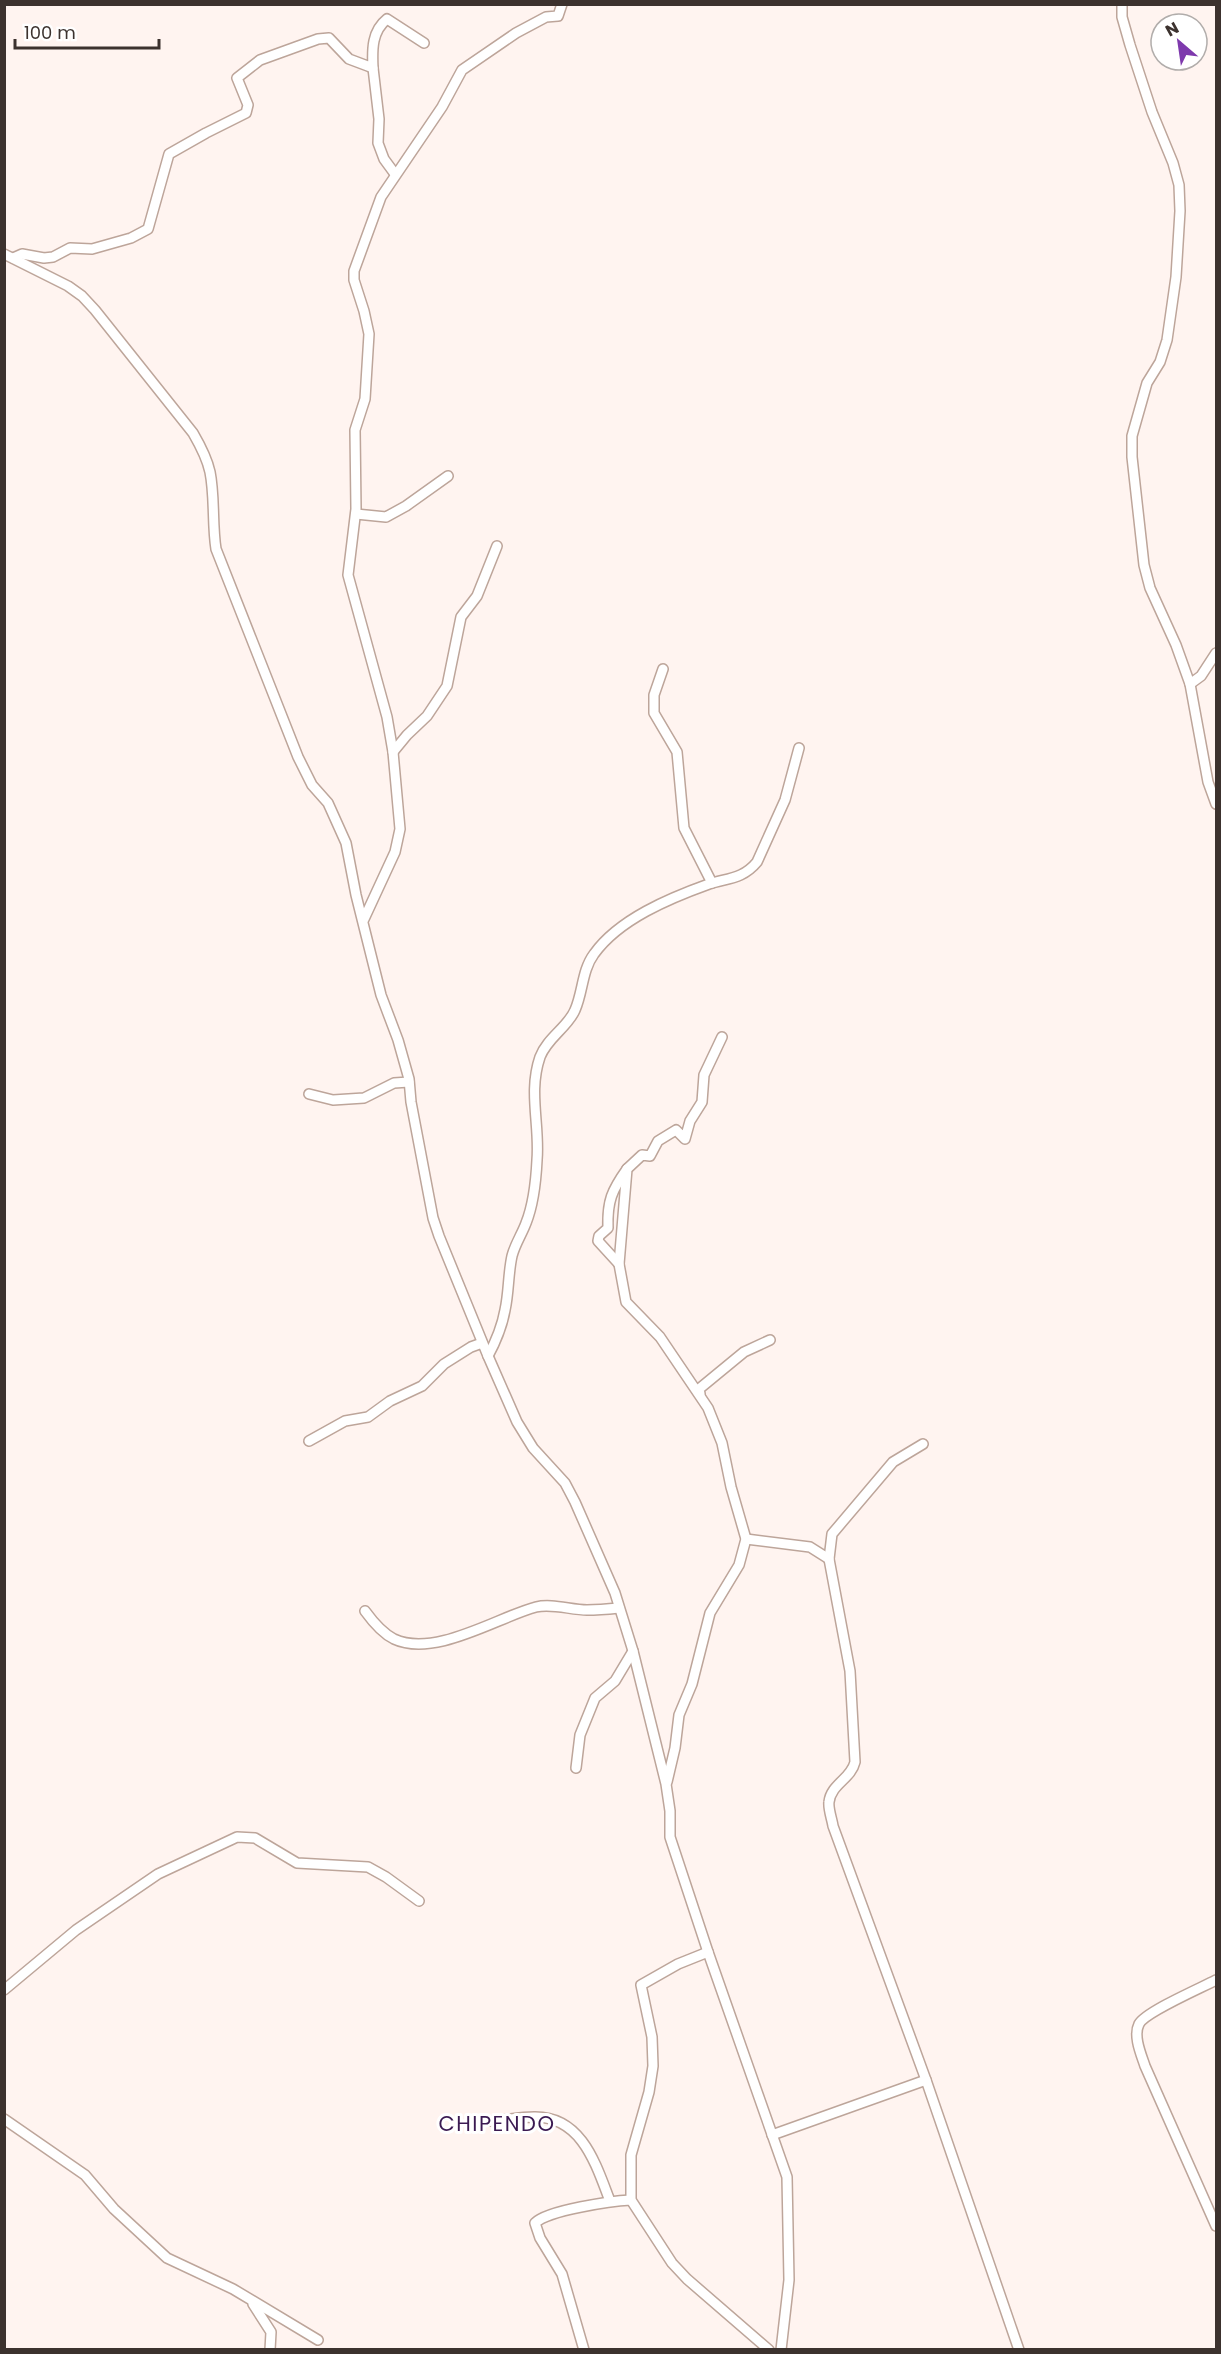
<svg xmlns="http://www.w3.org/2000/svg" width="1221" height="2354" font-family="Poppins,sans-serif">
<style>
.lines{fill:none;stroke-linecap:round;stroke-linejoin:round}
.minor-casing{stroke:#bda59a;stroke-width:12}
.minor{stroke:#fff;stroke-width:9}
.labels{text-anchor:middle;stroke-width:6;stroke-linejoin:round;paint-order:stroke}
.quarter-label{font-size:21px;letter-spacing:1.5px;fill:#3b1a52;stroke:#fff}
</style>
<rect width="100%" height="100%" fill="#fff4f0"/>
<g class="lines">
<g class="minor-casing">
<g id="minor">
<path d="M1122 4V17L1130 45 1152 112 1173 163 1179 185 1180 211 1176 277 1167 340 1160 362 1147 383 1132 436V457L1144 565 1150 588 1176 645 1190 684 1208 782 1216 804"/>
<path d="M373 68 379 119 378 143 384 159 395 174"/>
<path d="M4 254 68 286 82 296 95 310 193 433C200 445 207 458 210 472 215 497 212 524 216 549L298 757 312 785 328 803 346 843 356 895 381 995 398 1040 409 1079 411 1102 433 1218 439 1236 488 1356 517 1422 533 1448 565 1483 575 1502 615 1593 633 1651 666 1784 670 1811V1837L708 1952 787 2177 789 2280 781 2350"/>
<path d="M13 258 22 254 44 258 53 257 70 248 92 249 131 238 148 229 169 154 206 133 246 113 248 105 237 78 260 60 318 39 329 38 349 59 373 68C372 49 372 31 387 19L424 43"/>
<path d="M356 514 386 517 406 506 448 476"/>
<path d="M663 669 654 695V713L677 752 684 828 712 883"/>
<path d="M1190 684 1201 676 1216 653"/>
<path d="M393 752 407 735 427 716 447 686 461 617 477 596 497 546"/>
<path d="M364 919 395 852 400 829 393 752 387 717 348 575 356 509 355 430 365 399 369 334 364 311 354 280V271L381 197 442 107 462 70 516 33 546 17 558 16 562 4"/>
<path d="M309 1094 333 1100 364 1098 394 1083 409 1082"/>
<path d="M619 1264 598 1241 599 1236 608 1228C607 1201 612 1190 627 1169"/>
<path d="M488 1356C496 1341 502 1327 505 1310 509 1292 508 1274 512 1256 515 1244 522 1234 526 1223 534 1203 536 1181 537 1160 540 1125 528 1092 540 1057 547 1038 568 1027 575 1010 583 992 582 970 594 954 619 919 670 898 709 884 728 878 743 879 757 862L785 800 799 748"/>
<path d="M700 1394 699 1389 744 1352 770 1340"/>
<path d="M309 1441 345 1421 368 1417 390 1401 422 1386 444 1364 471 1347 482 1343"/>
<path d="M923 1444 893 1462 832 1534 829 1559 850 1671 855 1762C851 1779 831 1784 829 1802 828 1809 832 1819 833 1826L926 2080 1019 2350"/>
<path d="M746 1539 810 1547 829 1559"/>
<path d="M365 1611C373 1622 382 1633 394 1639 435 1658 498 1617 536 1607 552 1603 571 1610 587 1610 598 1610 609 1609 619 1608"/>
<path d="M576 1768 580 1735 595 1698 615 1681 633 1651"/>
<path d="M667 1782 675 1748 679 1715 692 1684 710 1613 739 1565 746 1539 731 1487 722 1443 708 1408 660 1337 626 1302 619 1264 627 1169 642 1155 650 1156 658 1141 676 1130 685 1139 690 1121 702 1102 704 1075 722 1037"/>
<path d="M708 1952 678 1964 641 1985 652 2037 653 2066 649 2092 631 2155V2200L672 2263 687 2279 769 2350"/>
<path d="M1216 1980C1201 1988 1145 2012 1139 2024 1133 2036 1141 2054 1145 2066L1216 2226"/>
<path d="M4 1990 76 1930 158 1874 237 1837 255 1838 297 1863 368 1867 386 1877 419 1901"/>
<path d="M4 2119 85 2175 114 2209 167 2258 233 2289 318 2340"/>
<path d="M491 2121C505 2120 520 2117 534 2117 582 2116 596 2165 610 2201"/>
<path d="M772 2135 926 2080"/>
<path d="M253 2304 271 2332 270 2350"/>
<path d="M584 2350 562 2274 540 2238 535 2223C548 2210 612 2201 631 2200"/>
</g>
</g>
<use href="#minor" class="minor"/>
</g>
<g class="labels">
<g class="quarter-label">
<text x="497" y="2131">CHIPENDO</text>
</g>
</g>
<rect width="1221" height="2354" fill="none" stroke="#3c322e" stroke-width="12"/>
<g transform="translate(1179 42) rotate(331)"><circle r="28" fill="#ffffff" stroke="#b1adab" stroke-width="1.5"/>
<path d="M0-4.5L10 22L0 15L-10 22Z" fill="#7e39ad"/>
<text y="-9" font-size="16" font-weight="bold" text-anchor="middle" fill="#3c322e">N</text>
</g>
<path d="M15 39v9h144v-9" fill="none" stroke="#3c322e" stroke-width="3"/>
<text x="24" y="39" font-size="18" fill="#3c322e" stroke="#ffffff" stroke-width="4.5" paint-order="stroke">100 m</text>
</svg>
